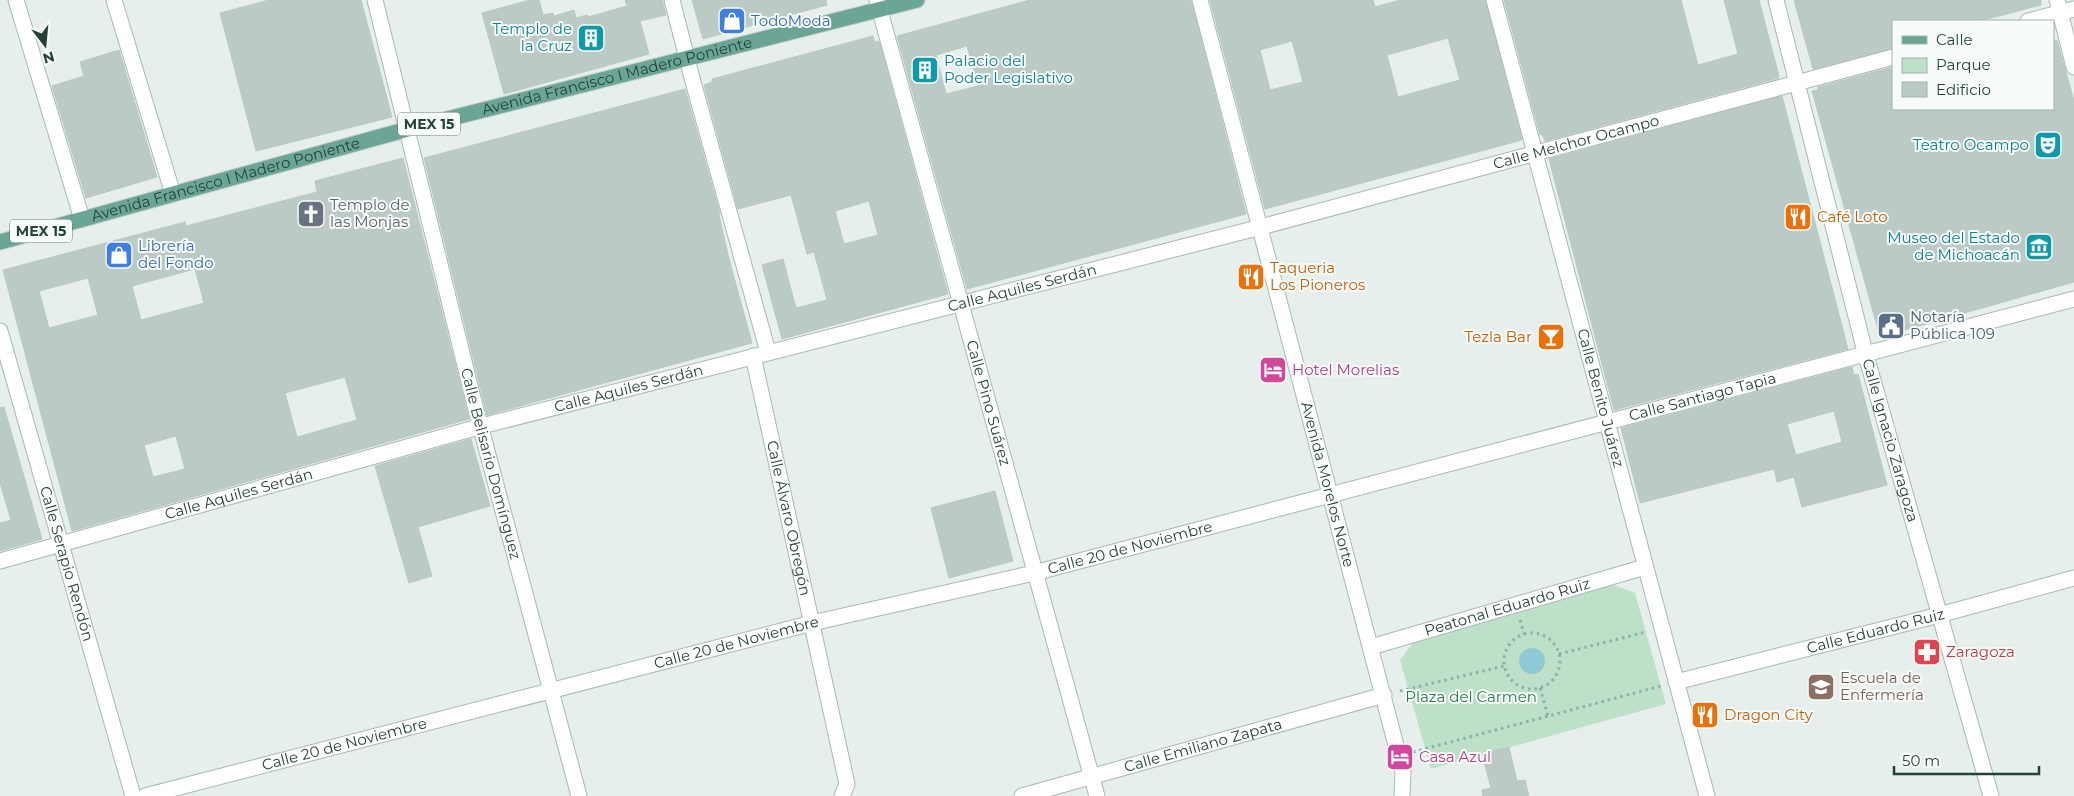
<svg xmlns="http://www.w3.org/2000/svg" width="2074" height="796" font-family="Montserrat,sans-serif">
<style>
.green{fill:#bfe0c8}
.water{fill:#8ec9d4}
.building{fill:#bbcac4;stroke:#b8c9c2;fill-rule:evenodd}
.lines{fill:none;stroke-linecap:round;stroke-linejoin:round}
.street-casing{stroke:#a8b8b2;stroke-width:17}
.secondary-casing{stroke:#a4bbb3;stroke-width:17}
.primary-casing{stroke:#c2cac8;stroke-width:17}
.path{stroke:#86b3a5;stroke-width:3;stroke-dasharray:2.5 4;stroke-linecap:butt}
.street{stroke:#fff;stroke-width:15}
.secondary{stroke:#fff;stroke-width:15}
.primary{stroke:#6aa596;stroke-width:15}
.labels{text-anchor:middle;stroke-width:4;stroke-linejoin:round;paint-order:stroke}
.shield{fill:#f7fbf9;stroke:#637a73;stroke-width:1}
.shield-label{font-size:14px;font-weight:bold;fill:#24423a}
.shop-label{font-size:15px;fill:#366cbe;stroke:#f7fbf9;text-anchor:start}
.culture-label{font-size:15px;fill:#0d838f;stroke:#f7fbf9;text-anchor:end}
.street-label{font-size:15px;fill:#24423a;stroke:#f7fbf9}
.worship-label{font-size:15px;fill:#5b616d;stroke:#f7fbf9;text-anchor:start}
.food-label{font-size:15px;fill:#c56008;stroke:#f7fbf9;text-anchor:start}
.service-label{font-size:15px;fill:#4e5e75;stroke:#f7fbf9;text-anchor:start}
.hotel-label{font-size:15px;fill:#b23c85;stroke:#f7fbf9;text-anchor:start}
.health-label{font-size:15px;fill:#be3a42;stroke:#f7fbf9;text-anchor:start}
.education-label{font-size:15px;fill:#785e54;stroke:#f7fbf9;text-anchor:start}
.park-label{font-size:15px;fill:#2d7a4b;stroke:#f7fbf9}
</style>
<rect width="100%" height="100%" fill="#e6efeb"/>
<path class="green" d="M1614 585 1635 593 1666 704 1431 769 1400 660 1415 640Z"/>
<circle class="water" cx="1532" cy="661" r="13"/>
<g class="building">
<path d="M269 0H361L392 117 256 151 220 13Z"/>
<path d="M530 0H539L543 15 553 13 554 16 574 10 576 18 587 15 588 17 627 6 625 0H662L666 15 640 21 649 54 504 94 482 13Z"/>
<path d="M692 0H826L827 5 703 39Z"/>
<path d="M1030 0H1191L1246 214 967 289 897 36ZM967 46 978 86 946 94 936 55Z"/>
<path d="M1210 0H1373L1375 7 1400 0H1485L1522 140 1265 209ZM1448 38 1460 80 1398 97 1387 55ZM1292 41 1303 82 1270 90 1260 50Z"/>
<path d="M1504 0H1681L1698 65 1738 54 1724 0H1759L1779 76 1778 78 1545 141 1542 134 1540 135Z"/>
<path d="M1794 0H2041V5L1980 21H1893V48L1813 69Z"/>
<path d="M873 36 875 42 879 41 948 294 782 339 762 265 783 259 796 308 827 300 814 252 807 254 791 195 738 209 704 85 712 82V79ZM869 201 878 235 844 244 835 211Z"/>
<path d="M2053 40H2057L2074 101V282L1880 337 1812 91 1818 90V87L1893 67V109H2053Z"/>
<path d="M119 50 157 177 86 198 52 86 84 76 80 62Z"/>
<path d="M685 89 720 214 719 215 729 259 752 343 487 415 424 158Z"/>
<path d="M1782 96 1848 349 1614 410 1549 159Z"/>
<path d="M403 158 469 419 72 531 3 270 185 222 186 226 317 192 315 181ZM195 269 204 303 141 320 132 286ZM88 278 98 315 49 328 39 291ZM345 377 357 420 297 437 285 393ZM176 436 185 469 153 477 144 445Z"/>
<path d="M1852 367 1854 375 1858 374 1887 485 1802 507 1794 477 1777 482 1774 469 1640 503 1621 428ZM1834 411 1842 442 1796 455 1787 424Z"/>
<path d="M4 407 42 539 0 551V523L11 520 0 483V408Z"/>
<path d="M471 439 490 506 418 527 432 576 409 583 375 466Z"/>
<path d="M995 491 1013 561 949 578 931 508Z"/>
<path d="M1509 747 1517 781 1525 780 1529 796H1483L1482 790 1491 788 1482 754Z"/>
</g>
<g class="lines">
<g class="street-casing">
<g id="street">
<path id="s1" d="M375 0 475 406 579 796"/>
<path d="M672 0 692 78 768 352"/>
<path id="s2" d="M1494 0 1707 796"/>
<path id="s3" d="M1776 0 1865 352 1991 796"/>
<path d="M2028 21 2074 9"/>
<path id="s4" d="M0 331 133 796"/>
<path id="s5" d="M753 356 847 784 842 796"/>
<path id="s6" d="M0 561 482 426 1261 227 1893 57"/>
<path id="s7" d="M1371 647 1645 567"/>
<path id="s8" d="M1676 682 1939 615 2074 578"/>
<path id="s9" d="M145 796 812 623 1034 573 2074 299"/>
<path id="s10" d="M1022 796 1384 695"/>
</g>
</g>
<g class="secondary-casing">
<g id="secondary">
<path d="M16 0 82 219"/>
<path d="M114 0 173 194"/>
<path id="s11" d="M877 0 1097 796"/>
<path id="s12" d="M1200 0 1403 772 1402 796"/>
<path d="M2057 0 2074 67"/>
</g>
</g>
<g class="primary-casing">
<g id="primary">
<path id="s13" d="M0 242 408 129 917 0"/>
</g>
</g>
<g class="path">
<path d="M1520 620 1524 634"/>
<circle cx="1532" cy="661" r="28"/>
<path d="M1559 654 1646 632"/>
<path d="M1540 688 1548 716"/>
<path d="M1400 691 1504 666"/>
<path d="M1413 752 1661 686"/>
</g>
<use href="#street" class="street"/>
<use href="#secondary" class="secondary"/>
<use href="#primary" class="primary"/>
</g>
<defs>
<g id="shop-square" transform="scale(1.4375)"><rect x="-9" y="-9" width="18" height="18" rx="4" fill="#3f7fe0" stroke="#f7fbf9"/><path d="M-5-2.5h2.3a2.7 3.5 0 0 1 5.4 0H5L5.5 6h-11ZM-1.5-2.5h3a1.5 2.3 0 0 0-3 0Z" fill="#fff"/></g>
<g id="building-square" transform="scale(1.4375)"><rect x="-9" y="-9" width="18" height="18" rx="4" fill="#0f9aa8" stroke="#f7fbf9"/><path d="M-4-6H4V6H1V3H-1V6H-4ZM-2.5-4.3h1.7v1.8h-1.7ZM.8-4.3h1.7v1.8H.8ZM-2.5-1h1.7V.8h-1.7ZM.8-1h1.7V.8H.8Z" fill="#fff"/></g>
<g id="theatre-square" transform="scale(1.4375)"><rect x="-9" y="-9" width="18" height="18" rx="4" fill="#0f9aa8" stroke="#f7fbf9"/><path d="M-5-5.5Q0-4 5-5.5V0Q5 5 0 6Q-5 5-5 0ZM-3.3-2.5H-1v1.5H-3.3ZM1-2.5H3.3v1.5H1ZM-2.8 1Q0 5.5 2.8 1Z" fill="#fff"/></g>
<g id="church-square" transform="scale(1.4375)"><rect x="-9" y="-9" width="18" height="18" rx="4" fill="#6b7280" stroke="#f7fbf9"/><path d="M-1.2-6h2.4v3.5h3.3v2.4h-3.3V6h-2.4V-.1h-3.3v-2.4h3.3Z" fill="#fff"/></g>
<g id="restaurant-square" transform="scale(1.4375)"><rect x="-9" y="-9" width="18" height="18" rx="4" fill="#e8710a" stroke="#f7fbf9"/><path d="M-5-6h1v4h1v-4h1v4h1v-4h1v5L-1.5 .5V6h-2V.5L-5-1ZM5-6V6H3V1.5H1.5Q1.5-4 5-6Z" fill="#fff"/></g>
<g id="museum-square" transform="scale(1.4375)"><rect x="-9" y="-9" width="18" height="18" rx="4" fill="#0f9aa8" stroke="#f7fbf9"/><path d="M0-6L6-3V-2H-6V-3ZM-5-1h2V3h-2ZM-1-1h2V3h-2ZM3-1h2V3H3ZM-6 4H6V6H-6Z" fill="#fff"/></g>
<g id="civic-square" transform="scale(1.4375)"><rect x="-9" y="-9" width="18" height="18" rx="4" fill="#5c6f8a" stroke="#f7fbf9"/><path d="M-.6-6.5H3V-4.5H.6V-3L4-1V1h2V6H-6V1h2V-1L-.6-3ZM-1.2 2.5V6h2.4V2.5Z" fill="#fff"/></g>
<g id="bar-square" transform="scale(1.4375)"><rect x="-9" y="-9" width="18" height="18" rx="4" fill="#e8710a" stroke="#f7fbf9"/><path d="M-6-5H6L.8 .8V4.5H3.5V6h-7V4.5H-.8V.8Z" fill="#fff"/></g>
<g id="hotel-square" transform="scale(1.4375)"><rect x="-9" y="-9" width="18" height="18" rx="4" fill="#d1479c" stroke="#f7fbf9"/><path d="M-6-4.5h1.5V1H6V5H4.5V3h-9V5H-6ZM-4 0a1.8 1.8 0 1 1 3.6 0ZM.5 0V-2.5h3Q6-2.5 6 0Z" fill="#fff"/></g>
<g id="pharmacy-square" transform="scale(1.4375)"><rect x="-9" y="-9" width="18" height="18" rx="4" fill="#e0444e" stroke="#f7fbf9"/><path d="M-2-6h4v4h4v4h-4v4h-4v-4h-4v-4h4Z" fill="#fff"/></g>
<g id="school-square" transform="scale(1.4375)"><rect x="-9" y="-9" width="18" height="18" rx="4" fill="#8d6e63" stroke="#f7fbf9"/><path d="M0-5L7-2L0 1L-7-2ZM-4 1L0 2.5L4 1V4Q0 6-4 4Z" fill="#fff"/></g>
</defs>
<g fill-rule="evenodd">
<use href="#shop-square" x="732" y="21"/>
<use href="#building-square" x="591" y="38"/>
<use href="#building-square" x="925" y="70"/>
<use href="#theatre-square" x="2048" y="145"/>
<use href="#church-square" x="311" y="214"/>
<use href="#restaurant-square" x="1798" y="217"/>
<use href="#museum-square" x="2039" y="247"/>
<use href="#shop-square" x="119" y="255"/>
<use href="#restaurant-square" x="1251" y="277"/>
<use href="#civic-square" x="1891" y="326"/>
<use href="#bar-square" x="1551" y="337"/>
<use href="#hotel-square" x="1273" y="370"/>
<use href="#pharmacy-square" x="1927" y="652"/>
<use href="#school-square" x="1821" y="687"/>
<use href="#restaurant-square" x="1705" y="715"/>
<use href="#hotel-square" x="1400" y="757"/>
</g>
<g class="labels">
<g class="shield">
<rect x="398" y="112.5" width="62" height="23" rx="4"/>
<rect x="10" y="219.5" width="62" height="23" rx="4"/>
</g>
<g class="shield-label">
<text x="429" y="129">MEX 15</text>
<text x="41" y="236">MEX 15</text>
</g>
<g class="shop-label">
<text x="751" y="26">TodoModa</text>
<text x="138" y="251">Librería<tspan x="138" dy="17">del Fondo</tspan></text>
</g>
<g class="culture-label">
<text x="572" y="34">Templo de<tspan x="572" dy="17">la Cruz</tspan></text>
<text x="944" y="66" text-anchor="start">Palacio del<tspan x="944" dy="17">Poder Legislativo</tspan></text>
<text x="2029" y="150">Teatro Ocampo</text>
<text x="2020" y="243">Museo del Estado<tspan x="2020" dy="17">de Michoacán</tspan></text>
</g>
<g class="street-label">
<text dy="5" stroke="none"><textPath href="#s13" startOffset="639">Avenida Francisco I Madero Poniente</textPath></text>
<text dy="5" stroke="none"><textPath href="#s6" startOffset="1631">Calle Melchor Ocampo</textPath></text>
<text dy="5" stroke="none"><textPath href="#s13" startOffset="234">Avenida Francisco I Madero Poniente</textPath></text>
<text dy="5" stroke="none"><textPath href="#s6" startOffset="1058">Calle Aquiles Serdán</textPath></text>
<text dy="5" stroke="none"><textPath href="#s6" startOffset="652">Calle Aquiles Serdán</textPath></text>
<text dy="5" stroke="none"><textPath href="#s9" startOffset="1608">Calle Santiago Tapia</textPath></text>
<text dy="5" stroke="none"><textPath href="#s2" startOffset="412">Calle Benito Juárez</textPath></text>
<text dy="5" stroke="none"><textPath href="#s11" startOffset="418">Calle Pino Suárez</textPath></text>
<text dy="5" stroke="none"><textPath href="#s3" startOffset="455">Calle Ignacio Zaragoza</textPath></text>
<text dy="5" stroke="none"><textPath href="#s1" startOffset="478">Calle Belisario Domínguez</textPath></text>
<text dy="5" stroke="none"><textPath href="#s12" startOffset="501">Avenida Morelos Norte</textPath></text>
<text dy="5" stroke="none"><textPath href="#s6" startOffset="248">Calle Aquiles Serdán</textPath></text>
<text dy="5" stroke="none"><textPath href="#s5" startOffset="166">Calle Álvaro Obregón</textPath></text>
<text dy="5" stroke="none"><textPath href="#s9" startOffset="1016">Calle 20 de Noviembre</textPath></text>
<text dy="5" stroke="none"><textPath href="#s4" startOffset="242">Calle Serapio Rendón</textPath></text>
<text dy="5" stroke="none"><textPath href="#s7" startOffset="142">Peatonal Eduardo Ruiz</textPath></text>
<text dy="5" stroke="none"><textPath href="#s8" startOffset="206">Calle Eduardo Ruiz</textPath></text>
<text dy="5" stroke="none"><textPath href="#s9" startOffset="611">Calle 20 de Noviembre</textPath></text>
<text dy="5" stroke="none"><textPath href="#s9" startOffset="206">Calle 20 de Noviembre</textPath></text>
<text dy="5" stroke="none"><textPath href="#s10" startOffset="188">Calle Emiliano Zapata</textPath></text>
</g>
<g class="worship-label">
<text x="330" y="210">Templo de<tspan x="330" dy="17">las Monjas</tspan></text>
</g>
<g class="food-label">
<text x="1817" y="222">Café Loto</text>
<text x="1270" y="273">Taqueria<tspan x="1270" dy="17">Los Pioneros</tspan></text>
<text x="1532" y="342" text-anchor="end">Tezla Bar</text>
<text x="1724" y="720">Dragon City</text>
</g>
<g class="service-label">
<text x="1910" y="322">Notaría<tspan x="1910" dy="17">Pública 109</tspan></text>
</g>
<g class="hotel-label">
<text x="1292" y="375">Hotel Morelias</text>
<text x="1419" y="762">Casa Azul</text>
</g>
<g class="health-label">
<text x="1946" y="657">Zaragoza</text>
</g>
<g class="education-label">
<text x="1840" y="683">Escuela de<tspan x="1840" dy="17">Enfermería</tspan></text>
</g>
<g class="park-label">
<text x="1471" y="702">Plaza del Carmen</text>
</g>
</g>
<rect x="1892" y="20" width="162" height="90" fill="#f7fbf9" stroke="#a3b1ad"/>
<rect x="1902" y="36" width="25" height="8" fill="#6aa596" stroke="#a3b1ad"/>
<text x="1936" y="45" font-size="15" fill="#24423a">Calle</text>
<rect x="1902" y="58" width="25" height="15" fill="#bfe0c8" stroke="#a3b1ad"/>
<text x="1936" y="70" font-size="15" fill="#24423a">Parque</text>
<rect x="1902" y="82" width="25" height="15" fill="#bbcac4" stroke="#a3b1ad"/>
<text x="1936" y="95" font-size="15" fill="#24423a">Edificio</text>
<g transform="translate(45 45) rotate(164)" stroke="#f7fbf9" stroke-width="4" paint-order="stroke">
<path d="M0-4L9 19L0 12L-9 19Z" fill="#24423a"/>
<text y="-8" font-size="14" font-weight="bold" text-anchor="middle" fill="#24423a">N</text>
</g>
<path d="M1894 766v8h145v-8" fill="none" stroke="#24423a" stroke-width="2.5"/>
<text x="1902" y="766" font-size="15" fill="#24423a" stroke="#f7fbf9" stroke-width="4" paint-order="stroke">50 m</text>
</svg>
